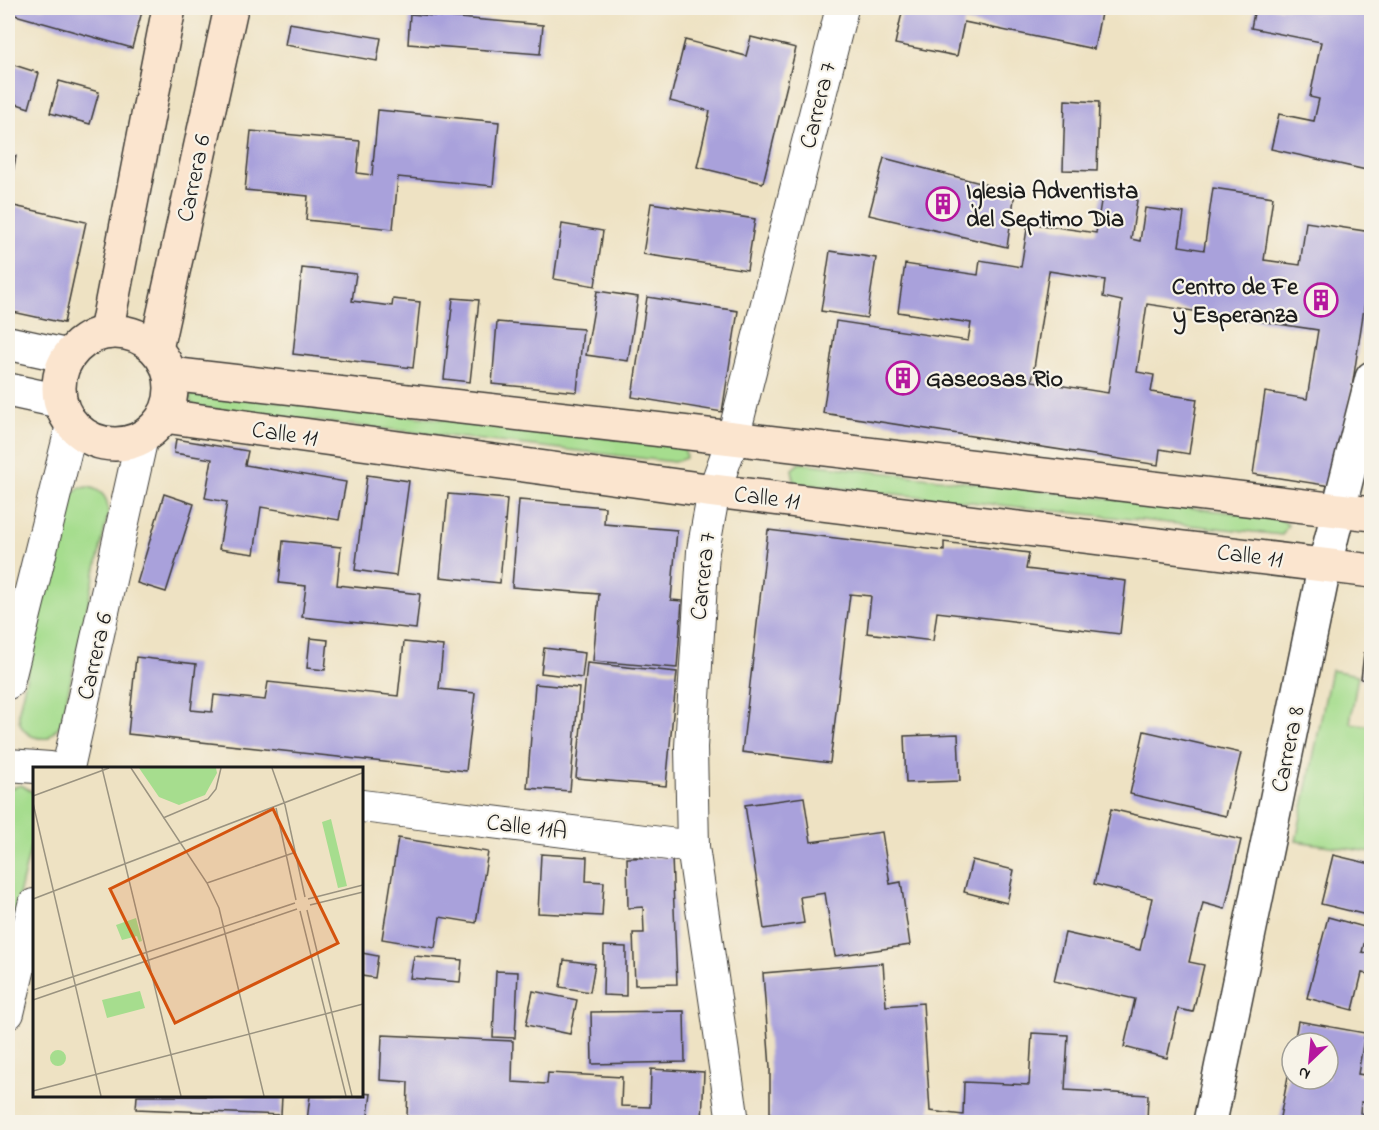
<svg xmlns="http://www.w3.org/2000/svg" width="1379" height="1130" font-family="'Indie Flower',sans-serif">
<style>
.green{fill:#a6dd8e;stroke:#617c55;stroke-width:1.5}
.building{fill:#a9a1db;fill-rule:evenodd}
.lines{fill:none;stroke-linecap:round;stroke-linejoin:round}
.minor-casing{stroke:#3c3a35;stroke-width:34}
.tertiary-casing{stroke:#3c3a35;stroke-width:36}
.secondary-casing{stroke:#3c3a35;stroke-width:36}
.minor{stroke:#fff;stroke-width:32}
.tertiary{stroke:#fff;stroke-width:33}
.secondary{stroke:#fbe5cf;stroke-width:33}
.labels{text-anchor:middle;stroke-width:4.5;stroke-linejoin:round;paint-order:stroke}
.street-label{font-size:24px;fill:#1c1c1c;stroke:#f7f3e8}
.poi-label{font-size:24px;font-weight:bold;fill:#1c1c1c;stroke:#f7f3e8;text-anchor:start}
.inset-road{fill:none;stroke:#9a9380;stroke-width:1.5}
.view{fill:#d4530e;fill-opacity:0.15;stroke:#d4530e;stroke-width:3}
.inset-edge{fill:none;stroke:#1c1c1c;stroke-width:3}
</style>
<rect width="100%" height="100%" fill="#f7f3e8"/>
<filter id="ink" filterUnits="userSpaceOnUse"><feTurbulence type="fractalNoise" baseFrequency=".0167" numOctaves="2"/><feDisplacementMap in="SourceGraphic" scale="12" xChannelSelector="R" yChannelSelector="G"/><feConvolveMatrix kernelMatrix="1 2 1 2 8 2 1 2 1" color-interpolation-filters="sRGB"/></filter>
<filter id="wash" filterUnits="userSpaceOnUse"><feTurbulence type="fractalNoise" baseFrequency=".008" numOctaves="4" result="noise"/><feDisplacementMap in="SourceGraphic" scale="24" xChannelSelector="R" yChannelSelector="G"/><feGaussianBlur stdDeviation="1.35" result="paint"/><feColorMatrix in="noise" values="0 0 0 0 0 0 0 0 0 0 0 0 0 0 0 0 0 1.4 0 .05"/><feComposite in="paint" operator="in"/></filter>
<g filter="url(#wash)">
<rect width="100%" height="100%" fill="#eee2c3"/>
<g class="green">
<path d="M195 392 684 446 686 458 674 462 194 407 189 398Z"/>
<path d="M800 463 1279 518 1288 525 1282 535 800 484 794 482 792 469Z"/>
<path d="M89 487C104 491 109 500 108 515L61 724 48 738C29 740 17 729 19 710L66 501 79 488Z"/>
<path d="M1331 670 1358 675 1350 723 1371 726V852L1296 841Z"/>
<path d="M21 785 34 793V833L8 941V789Z"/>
</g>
<g id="blocks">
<g class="building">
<path d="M8 8H143L132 48 8 13Z"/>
<path d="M903 8H1102L1094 49 964 22 957 56 895 44Z"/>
<path d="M1255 8H1371V171L1271 149 1279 114 1314 121 1319 99 1310 97 1321 42 1251 28Z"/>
<path d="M410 14 543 25 540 54 408 44Z"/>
<path d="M289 23 381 38 377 61 285 45Z"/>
<path d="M751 37 796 48 763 183 697 167 710 111 670 101 685 40 746 56Z"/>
<path d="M8 63 39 73 29 108 8 101Z"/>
<path d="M59 81 99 92 90 124 50 113Z"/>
<path d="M1065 100 1099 102 1097 171 1063 170Z"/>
<path d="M378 110 499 122 493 186 398 177 393 229 306 220 308 196 245 190 251 131 360 141 357 173 372 175Z"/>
<path d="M8 154 16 156 9 193H8Z"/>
<path d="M884 158 1015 192 1007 247 869 215Z"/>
<path d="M1213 188 1273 197 1264 260 1300 265 1306 222 1371 232V262L1337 487 1253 474 1265 392 1307 399 1318 330 1147 304 1137 372 1154 375 1151 392 1197 399 1189 454 1160 449 1158 465 823 413 836 321 968 341 971 323 898 312 905 264 978 275 980 260 1021 267 1028 223 1096 233 1103 189 1138 194 1131 239 1140 241 1145 208 1184 213 1179 246 1204 250ZM1049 271 1105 280 1103 297 1122 301 1108 393 1032 381Z"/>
<path d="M651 203 755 219 747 270 643 254Z"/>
<path d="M14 206 86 222 64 323 8 311V235Z"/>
<path d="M562 224 603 231 595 286 554 279Z"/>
<path d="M830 251 876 258 867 318 821 311Z"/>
<path d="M302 268 356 274 352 301 392 306 393 299 420 302 413 368 293 354Z"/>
<path d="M597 291 638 297 628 361 586 355Z"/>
<path d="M647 297 738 311 722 412 632 397Z"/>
<path d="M453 298 479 300 470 382 444 379Z"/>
<path d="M497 322 583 329 577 392 492 384Z"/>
<path d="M176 439 248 451 245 465 346 482 339 520 261 507 254 554 219 549 227 502 205 498 212 459 174 453Z"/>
<path d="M367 475 409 481 396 576 355 570Z"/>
<path d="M164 494 194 504 166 592 137 583Z"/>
<path d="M448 494 507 499 500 583 440 577Z"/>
<path d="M519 500 605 507 604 524 677 530 671 600 682 601 677 668 593 661 599 594 512 587Z"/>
<path d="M768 530 944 551V542L1029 553 1026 569 1126 581 1120 634 937 612 933 641 867 633 871 596 850 594 830 763 742 752Z"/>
<path d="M283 541 341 547 337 585 420 594 416 629 302 617 306 586 279 583Z"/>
<path d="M310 638 328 640 325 670 307 668Z"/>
<path d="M404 642 443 646 439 689 475 693 466 771 128 734 136 657 196 664 191 710 212 712 214 695 265 700 268 682 398 696Z"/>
<path d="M544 648 585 653 582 678 541 673Z"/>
<path d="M1364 653 1371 654V680L1361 679Z"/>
<path d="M587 663 677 672 666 786 576 778Z"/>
<path d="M535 684 579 688 570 791 527 788Z"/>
<path d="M1144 731 1241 753 1226 816 1130 794Z"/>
<path d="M958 734 960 781 906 783 904 736Z"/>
<path d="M804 797 811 842 882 832 890 884 901 882 910 945 835 956 825 893 800 897 804 923 764 929 745 805Z"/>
<path d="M1111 809 1241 840 1225 909 1203 903 1189 962 1204 965 1193 1012 1178 1009 1167 1058 1124 1047 1135 999 1054 981 1065 933 1140 950 1152 898 1094 884Z"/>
<path d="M398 838 488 852 476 923 440 917 435 948 382 939Z"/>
<path d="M541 854 587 857 586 881 604 882 602 916 538 913Z"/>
<path d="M1333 855 1371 864V916L1321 904Z"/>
<path d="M672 857 677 984 635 985 633 933H644L643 907 628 908 627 858Z"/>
<path d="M972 860 1014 870 1007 903 964 892Z"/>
<path d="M1328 917 1368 928 1362 952 1371 954V975L1362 973 1353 1010 1307 998Z"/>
<path d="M604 946 626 947V996L603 995Z"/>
<path d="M362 953 378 956 375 978 362 976Z"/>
<path d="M414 956 462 960 460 982 410 978Z"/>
<path d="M564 960 595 964 590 992 560 987Z"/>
<path d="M883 963 886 1006 923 1003 930 1111 963 1115 964 1082 1029 1085 1032 1033 1068 1035 1065 1090 1148 1095 1147 1122H770V1068L763 973Z"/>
<path d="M496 971 518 972 515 1038 493 1037Z"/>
<path d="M533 991 577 1000 570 1034 526 1025Z"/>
<path d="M684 1011 685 1062 592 1064 591 1012Z"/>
<path d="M1298 1021 1365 1033 1358 1074 1371 1076V1104L1361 1102 1360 1113 1371 1115V1122H1279L1291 1061 1292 1079H1328V1043H1294Z"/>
<path d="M382 1035 513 1041 512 1082 547 1084 548 1073 622 1077 621 1106 650 1107 651 1069 704 1072 702 1122H493L407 1118 408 1082 380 1080Z"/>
<path d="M362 1093 371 1094 367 1122 307 1121 310 1096H362Z"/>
<path d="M137 1096H282L281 1115 136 1109Z"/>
</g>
</g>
</g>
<g filter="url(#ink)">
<use href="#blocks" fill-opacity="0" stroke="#3c3a35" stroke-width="1.5"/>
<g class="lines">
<g class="minor-casing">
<g id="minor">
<path d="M8 683 72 425"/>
<path d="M8 765 50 768"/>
<path d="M68 768 142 437"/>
<path d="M362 806 693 847"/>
<path d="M8 1013 34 905"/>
<path d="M733 1122 693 847 691 747 703 551 714 491 733 438 842 8"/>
</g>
</g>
<g class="tertiary-casing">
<g id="tertiary">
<path d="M8 343 68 356"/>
<path d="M8 390 59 401"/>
<path d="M1210 1122 1325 564 1372 378"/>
</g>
</g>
<g class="secondary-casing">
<g id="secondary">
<circle cx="115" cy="388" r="56"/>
<path d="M106 332 169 8"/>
<path d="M156 349 231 8"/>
<path d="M170 374 733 438 1372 514"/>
<path d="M164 416 714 491 1372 571"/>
</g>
</g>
<use href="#minor" class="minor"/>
<use href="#tertiary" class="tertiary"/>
<use href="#secondary" class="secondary"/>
</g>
</g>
<defs>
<g id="building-ring" transform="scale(1.725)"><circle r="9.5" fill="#f7f3e8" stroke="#b5179e" stroke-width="1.5"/><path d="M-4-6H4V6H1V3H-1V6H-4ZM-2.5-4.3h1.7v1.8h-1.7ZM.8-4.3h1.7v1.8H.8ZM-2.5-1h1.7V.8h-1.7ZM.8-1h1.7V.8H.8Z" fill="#b5179e"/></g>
</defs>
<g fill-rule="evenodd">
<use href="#building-ring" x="943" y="204"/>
<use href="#building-ring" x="1321" y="300"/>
<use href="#building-ring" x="903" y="378"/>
</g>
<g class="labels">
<g class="street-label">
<text transform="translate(817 105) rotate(-76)" y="8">Carrera 7</text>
<text transform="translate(193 178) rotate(-78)" y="8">Carrera 6</text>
<text transform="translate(285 433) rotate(8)" y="8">Calle 11</text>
<text transform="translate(767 497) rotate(7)" y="8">Calle 11</text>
<text transform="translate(1250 555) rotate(7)" y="8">Calle 11</text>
<text transform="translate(702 576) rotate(-84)" y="8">Carrera 7</text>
<text transform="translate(94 656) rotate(-77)" y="8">Carrera 6</text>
<text transform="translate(1287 749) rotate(-78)" y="8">Carrera 8</text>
<text transform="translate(527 826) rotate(7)" y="8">Calle 11A</text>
</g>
<g class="poi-label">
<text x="966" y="198">Iglesia Adventista<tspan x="966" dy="28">del Septimo Dia</tspan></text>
<text x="1298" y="294" text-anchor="end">Centro de Fe<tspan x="1298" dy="28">y Esperanza</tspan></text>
<text x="926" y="386">Gaseosas Rio</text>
</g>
</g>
<g transform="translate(33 767)">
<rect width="330" height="330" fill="#eee2c3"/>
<path d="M106 1H183L184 6 172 28 146 38 126 30ZM298 52 314 119 305 121 289 55ZM103 151 109 174 106 175 104 169 89 173 83 158ZM107 224 112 241 74 251 69 233ZM17 291a8 8 0 1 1 16 0a8 8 0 1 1-16 0Z" fill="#a6dd8e"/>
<path class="inset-road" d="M69 1 148 329M98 1 174 116 186 141 231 329M239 1 252 38 272 130M0 29 76 1M0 36 68 329M243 41 263 133M130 51 175 32 183 22 188 1M174 116 263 85M0 132 329 6M275 132 330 118M277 138 330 125M274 143 319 329M267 144 313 329M0 223 262 136M0 233 264 142M0 324 330 237"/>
<path class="view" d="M240 42 305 176 142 256 77 122Z"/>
<rect width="330" height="330" class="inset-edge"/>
</g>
<rect width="1379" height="1130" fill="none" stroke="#f7f3e8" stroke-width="30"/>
<g transform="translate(1310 1061) rotate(206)"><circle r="28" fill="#f7f3e8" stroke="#9f9d96" stroke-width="1.5"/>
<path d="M0-4.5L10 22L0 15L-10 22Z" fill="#b5179e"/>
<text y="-9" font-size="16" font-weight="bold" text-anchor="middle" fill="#1c1c1c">N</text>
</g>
</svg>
